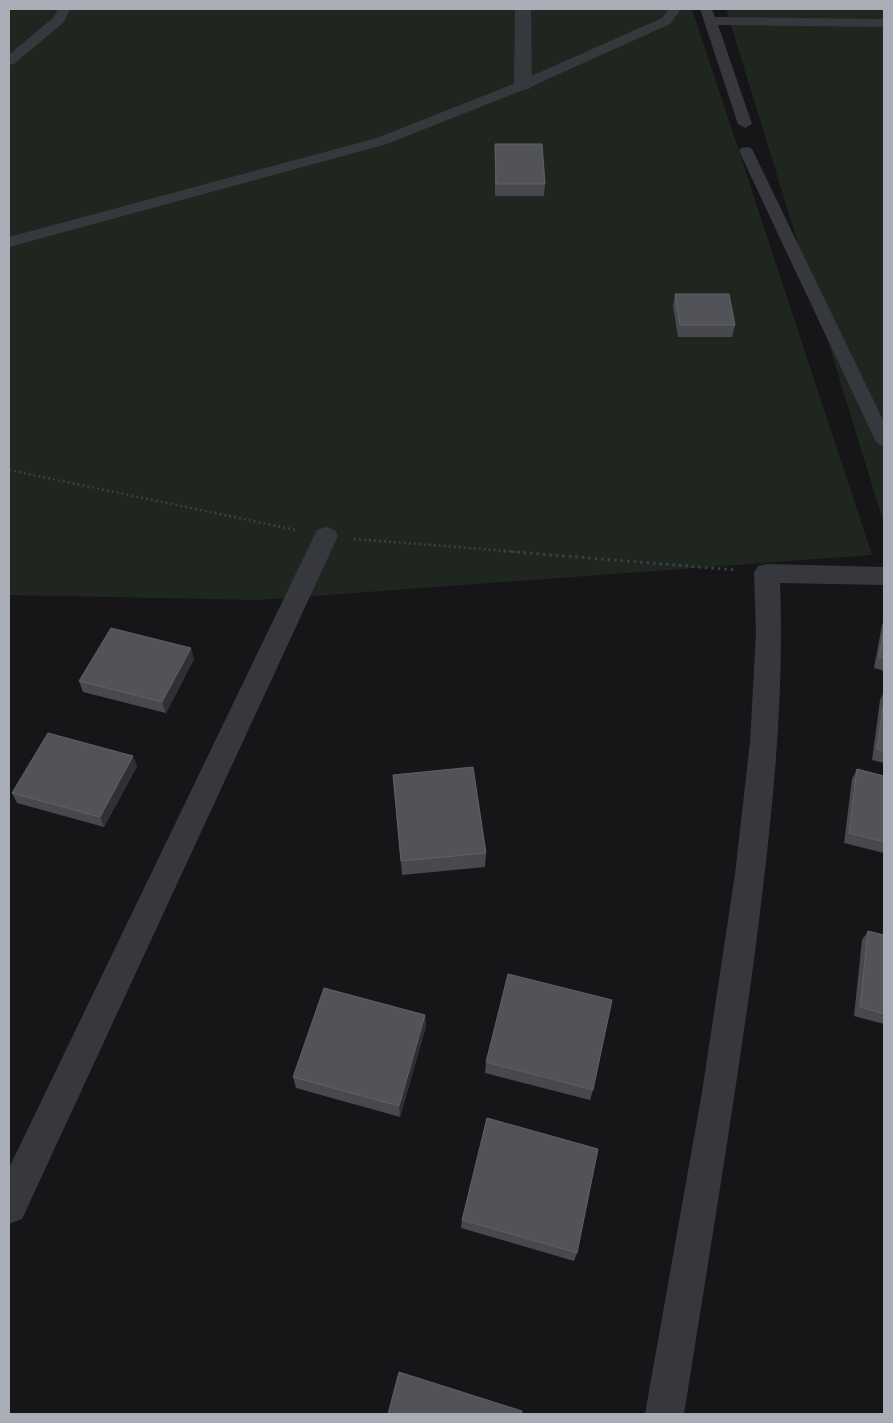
<svg xmlns="http://www.w3.org/2000/svg" width="893" height="1423" font-family="Barlow,sans-serif">
<style>
.green{fill:#1e261f}
.lines{fill:none;stroke-linecap:round;stroke-linejoin:round}
.path-far1{stroke:#3d3f44;stroke-width:2.5;stroke-dasharray:2 3;stroke-linecap:butt}
.path{stroke:#3d3f44;stroke-width:3;stroke-dasharray:2.5 4;stroke-linecap:butt}
.service{fill:#37383d;fill-rule:evenodd}
.minor{fill:#37383d;fill-rule:evenodd}
.wall{fill:#47494d}
.shaded-wall{fill:#2f3033}
.building{fill:#525359;stroke:#5f6168}
</style>
<rect width="100%" height="100%" fill="#161618"/>
<g class="green">
<path d="M9 9H692L872 555 259 600 9 595Z"/>
<path d="M726 9H884V524Z"/>
</g>
<g class="lines">
<g class="path-far1">
<path d="M9 470 296 530"/>
<path d="M354 539 520 552"/>
</g>
<path class="path" d="M504 551 736 570"/>
<g class="service">
<path d="M58 9H70L64 22 14 64 9 65V55L54 17Z"/>
<path d="M669 9H681L670 24 528 88 387 144 9 247V237L377 138 518 82 662 18Z"/>
<path d="M700 9H712L715 17 884 19V27L718 25 752 124 745 128 738 124Z"/>
<path d="M746 147 751 148 753 151 884 422V446L878 444 875 440 739 151 741 148Z"/>
</g>
<g class="minor">
<path d="M515 9H531L532 85 529 89 523 90 517 89 514 85Z"/>
<path d="M326 527 335 530 338 536 22 1219 9 1224V1168L314 536 317 530Z"/>
<path d="M767 564 884 567V585L780 583C785 709 770 835 754 960 733 1112 708 1263 684 1414H645L702 1092 735 874 750 742 756 633 754 573 758 566Z"/>
</g>
</g>
<g class="wall">
<path d="M495 144 545 184 544 196H495Z"/>
<path d="M675 294 735 325 732 337H678L673 306Z"/>
<path d="M884 619V671L874 668 882 625Z"/>
<path d="M194 659 166 713 83 692 79 681Z"/>
<path d="M884 692V763L872 760 880 700Z"/>
<path d="M137 766 104 827 17 803 12 793Z"/>
<path d="M857 769 884 776V853L844 843 852 779Z"/>
<path d="M393 775 486 853 485 867 402 875Z"/>
<path d="M868 931 884 935V1024L854 1016 862 940Z"/>
<path d="M425 1015 426 1026 400 1117 296 1088 293 1077Z"/>
<path d="M486 1062 593 1090 590 1100 485 1073Z"/>
<path d="M462 1220 577 1253 574 1261 461 1228Z"/>
</g>
<g class="shaded-wall">
<path d="M191 648 194 659 166 713 162 702Z"/>
<path d="M133 756 137 766 104 827 100 817Z"/>
<path d="M425 1015 426 1026 400 1117 399 1106Z"/>
</g>
<g class="building">
<path d="M495 144H542L545 184H496Z"/>
<path d="M675 294H729L735 325H680Z"/>
<path d="M111 628 191 648 162 702 79 681Z"/>
<path d="M884 628V658L879 657Z"/>
<path d="M884 700V751L877 749Z"/>
<path d="M48 733 133 756 100 817 12 793Z"/>
<path d="M473 767 486 853 401 861 393 775Z"/>
<path d="M857 769 884 776V842L849 833Z"/>
<path d="M868 931 884 935V1014L860 1007Z"/>
<path d="M508 974 612 1000 593 1090 486 1062Z"/>
<path d="M324 988 425 1015 399 1106 293 1077Z"/>
<path d="M487 1118 598 1149 577 1253 462 1220Z"/>
<path d="M399 1372 522 1411V1414H388Z"/>
</g>
<rect width="893" height="1423" fill="none" stroke="#a8adb8" stroke-width="20"/>
</svg>
